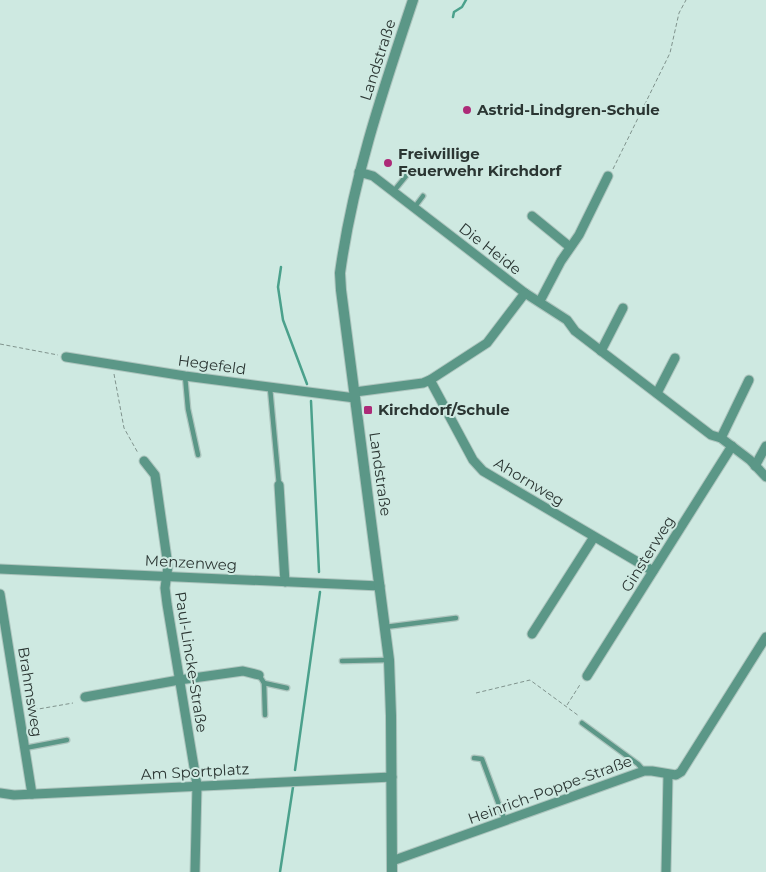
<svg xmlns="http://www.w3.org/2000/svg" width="766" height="872" font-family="Montserrat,sans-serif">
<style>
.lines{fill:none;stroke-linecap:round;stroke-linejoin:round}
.stream{stroke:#4ba18c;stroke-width:2.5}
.service-casing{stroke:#adc5be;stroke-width:7}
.minor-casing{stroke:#adc5be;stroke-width:11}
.tertiary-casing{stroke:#adc5be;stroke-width:12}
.path{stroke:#80938d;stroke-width:1;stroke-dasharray:4 2.5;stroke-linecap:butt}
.service{stroke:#5b9787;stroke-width:4.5}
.minor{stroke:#5b9787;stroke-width:9}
.tertiary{stroke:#5b9787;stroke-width:10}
.poi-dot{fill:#ad2b78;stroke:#cee9e1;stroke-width:2}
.labels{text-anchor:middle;stroke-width:4;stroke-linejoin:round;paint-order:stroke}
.street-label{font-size:15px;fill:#2b3633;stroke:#cee9e1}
.poi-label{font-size:15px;font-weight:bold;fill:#2b3633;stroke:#cee9e1;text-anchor:start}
</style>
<rect width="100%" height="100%" fill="#cee9e1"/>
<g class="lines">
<g class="stream">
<path d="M453 17 454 12 462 7 466 0"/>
<path d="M281 267 278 287 283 320 307 384"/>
<path d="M311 401 319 572"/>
<path d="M295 770 320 592"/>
<path d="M280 872 293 787"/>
</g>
<g class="service-casing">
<g id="service">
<path d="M393 192 406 176"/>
<path d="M414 208 423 196"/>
<path d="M185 376 188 409 198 455"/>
<path d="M270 388 279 485"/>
<path d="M385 627 456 618"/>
<path d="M342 661 388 660"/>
<path d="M259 675 264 683 265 715"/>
<path d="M264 683 287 688"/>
<path d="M582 723 638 764 644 771"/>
<path d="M25 748 67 740"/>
<path d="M474 758 482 759 505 821"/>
</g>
</g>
<g class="minor-casing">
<g id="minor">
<path d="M359 172 373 176 525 293 567 320 575 331 711 435 721 438 750 460 766 477"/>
<path d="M532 216 570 247"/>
<path d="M540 301 561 261 579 235 608 176"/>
<path d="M601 351 623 308"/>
<path d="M66 357 185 376 355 398"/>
<path d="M430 380 473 460 483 471 653 571"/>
<path d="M355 392 423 383 430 380 487 343 525 293"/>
<path d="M657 393 675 358"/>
<path d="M721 438 749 380"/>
<path d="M144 461 155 475 168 566 165 588 167 604 197 785 195 872"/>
<path d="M755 466 766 446"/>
<path d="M279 485 285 582"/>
<path d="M0 569 380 586"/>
<path d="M0 594 32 794"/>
<path d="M532 634 594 537"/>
<path d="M587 676 732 446"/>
<path d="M85 697 179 680 243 671 259 675"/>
<path d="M0 793 14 795 392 777"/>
<path d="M392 861 644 771H652L676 775 681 772 766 637"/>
<path d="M666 872 668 775"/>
</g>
</g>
<g class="tertiary-casing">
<path id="tertiary" d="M392 872 391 716 389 660 341 290 340 273C353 178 383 90 413 0"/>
</g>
<g class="path">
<path d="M613 169 670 53 679 13 686 0"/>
<path d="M0 344 58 355"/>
<path d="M114 374 124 428 138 453"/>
<path d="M476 693 530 680 579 716"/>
<path d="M567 705 581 683"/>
<path d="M27 711 73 703"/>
</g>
<use href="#service" class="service"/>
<use href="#minor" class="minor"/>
<use href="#tertiary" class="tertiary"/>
</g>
<g class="poi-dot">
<circle cx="467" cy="110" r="5"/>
<circle cx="388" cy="163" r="5"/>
<rect x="363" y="405" width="10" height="10" rx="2.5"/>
</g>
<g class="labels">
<g class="street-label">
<text transform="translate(378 60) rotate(-72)" y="5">Landstraße</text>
<text transform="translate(490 249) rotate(38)" y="5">Die Heide</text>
<text transform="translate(212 365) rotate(8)" y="5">Hegefeld</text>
<text transform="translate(380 474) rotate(82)" y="5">Landstraße</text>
<text transform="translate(529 482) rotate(31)" y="5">Ahornweg</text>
<text transform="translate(648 554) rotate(-58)" y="5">Ginsterweg</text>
<text transform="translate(191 563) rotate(3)" y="5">Menzenweg</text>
<text transform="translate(191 662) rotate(81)" y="5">Paul-Lincke-Straße</text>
<text transform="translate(30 692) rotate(81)" y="5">Brahmsweg</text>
<text transform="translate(195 772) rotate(-3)" y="5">Am Sportplatz</text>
<text transform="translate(550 790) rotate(-20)" y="5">Heinrich-Poppe-Straße</text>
</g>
<g class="poi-label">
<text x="477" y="115">Astrid-Lindgren-Schule</text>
<text x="398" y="159">Freiwillige<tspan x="398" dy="17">Feuerwehr Kirchdorf</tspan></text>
<text x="378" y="415">Kirchdorf/Schule</text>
</g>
</g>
</svg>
